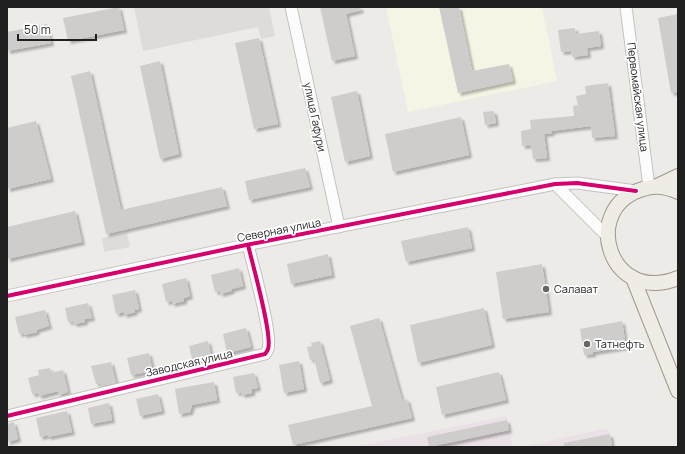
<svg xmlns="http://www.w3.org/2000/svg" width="685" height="454" font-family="Manrope,sans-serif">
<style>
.industrial{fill:#e9e1e6}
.education{fill:#f5f4e5}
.parking{fill:#dddcdb}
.building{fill:#cfcdcb;filter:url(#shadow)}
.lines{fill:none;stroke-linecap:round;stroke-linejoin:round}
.minor-casing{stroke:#c2c2c0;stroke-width:13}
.major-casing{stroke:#a09887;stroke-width:16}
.minor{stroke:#fcfcfc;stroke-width:11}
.major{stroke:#efece6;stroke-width:14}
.cycleway-casing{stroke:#fff;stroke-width:6}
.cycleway{stroke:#d6006c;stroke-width:4}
.poi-dot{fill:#676665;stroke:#fff;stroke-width:1.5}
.labels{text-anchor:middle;stroke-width:3.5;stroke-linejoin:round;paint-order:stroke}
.street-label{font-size:11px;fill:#1f1f1f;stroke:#fff}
.poi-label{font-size:11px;fill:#1f1f1f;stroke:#fff;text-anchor:start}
</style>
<defs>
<filter id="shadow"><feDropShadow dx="3" dy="3" stdDeviation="1" flood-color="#0004"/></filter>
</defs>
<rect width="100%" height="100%" fill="#ecebe8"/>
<g class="industrial">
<path d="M507 416 513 447H353Z"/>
<path d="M608 428 613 447H522Z"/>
</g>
<path class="education" d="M386 7H542L557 81 408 112Z"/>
<g class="parking">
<path d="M134 7H269L275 36 261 39 258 27 143 51Z"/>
<path d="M127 233 130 247 104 252 102 238Z"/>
</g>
<g class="building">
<path d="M119 7 124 30 68 41 63 18Z"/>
<path d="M320 7H360L361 10 346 14 355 56 332 61Z"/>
<path d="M439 7H459L472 71 509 64 513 81 458 93Z"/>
<path d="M678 14V92L671 93 658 18Z"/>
<path d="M47 24 51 43 7 51V32Z"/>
<path d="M575 28 576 34 599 31 601 46 587 48 588 55 572 57 571 51 561 52 558 30Z"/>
<path d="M259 38 278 124 254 129 235 43Z"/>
<path d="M160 61 179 154 160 159 140 66Z"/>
<path d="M90 71 121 210 222 187 227 206 106 234 71 76Z"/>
<path d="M608 83 615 136 592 138 591 126 551 131 552 133 544 134 547 158 533 159 531 145 522 146 521 131 531 129 530 120 574 116 573 106 578 105 576 96 586 94 585 86Z"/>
<path d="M357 91 370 156 345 162 331 97Z"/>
<path d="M494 111 496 123 485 125 483 112Z"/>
<path d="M461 117 469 155 393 172 385 134Z"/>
<path d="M36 121 51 179 7 189V128Z"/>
<path d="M305 168 310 187 249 200 245 181Z"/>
<path d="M75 211 82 242 7 259V227Z"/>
<path d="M468 227 472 248 406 262 401 241Z"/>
<path d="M328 254 332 275 291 284 287 264Z"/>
<path d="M542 264 549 312 503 319 496 272Z"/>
<path d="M239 268 243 286 232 289 231 291 220 294V291L215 292 211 275Z"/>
<path d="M186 278 190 296 184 298V301L172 304V301L166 302 162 284Z"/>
<path d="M135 290 139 309 134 310 135 312 124 315V312L116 314 112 295Z"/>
<path d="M88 303 92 318 85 319V322L74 324 73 321 68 322 65 308Z"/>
<path d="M484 308 492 345 418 363 410 325Z"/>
<path d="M45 310 49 326 36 330 37 332 24 335V333L19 334 15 317Z"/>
<path d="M379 318 402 400 407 399 412 418 293 445 288 425 372 406 350 326Z"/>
<path d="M622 321 626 347 593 352V354L584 355 580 329Z"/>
<path d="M246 328 251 347 227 353 223 334Z"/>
<path d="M208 341 212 359 193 364 189 346Z"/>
<path d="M320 341 330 380 320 383 314 359 310 360 307 347 312 346 311 343Z"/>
<path d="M149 353 152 368 147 369V372L131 375 127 358Z"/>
<path d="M299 361 304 389 284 393 279 365Z"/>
<path d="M111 362 116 383 101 386 100 383 96 384 91 366Z"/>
<path d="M50 368 51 373 63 370 68 392 58 395V391L39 396 38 393 32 394 28 378 39 375 38 370Z"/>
<path d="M499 372 506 400 442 415 436 387Z"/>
<path d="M254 373 258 388 252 389V393L242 395 241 392 236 393 233 377Z"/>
<path d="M214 382 217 400 192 405 190 412 179 414 175 389Z"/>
<path d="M158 394 162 411 140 416 136 399Z"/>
<path d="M109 403 112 420 91 424 88 408Z"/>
<path d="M67 411 72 432 48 437V435L40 437 36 418Z"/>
<path d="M507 420 509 430 429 447 427 437Z"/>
<path d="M14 422 18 439 7 442V424Z"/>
<path d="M610 434 612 447H564V443Z"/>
</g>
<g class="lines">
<g class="minor-casing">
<g id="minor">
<path d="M291 7 339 227"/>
<path d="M626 7 649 187"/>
<path d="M555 184 607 236"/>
<path d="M7 296 246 245 555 184 577 183 636 191"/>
<path d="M7 416 265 354C265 354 268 350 268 349 273 336 252 262 248 245"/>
</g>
</g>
<g class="major-casing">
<g id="major">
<path d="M657 186 678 176"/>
<path d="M678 192C667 187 655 185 643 189 580 207 608 306 678 278"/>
<path d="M633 278 678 391"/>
</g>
</g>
<use href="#minor" class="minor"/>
<use href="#major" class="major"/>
<g class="cycleway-casing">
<g id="cycleway">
<path d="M7 296 246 245 555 184 577 183 636 191"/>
<path d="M7 416 265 354C265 354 268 350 268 349 273 336 252 262 248 245"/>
</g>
</g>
<use href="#cycleway" class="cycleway"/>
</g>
<g class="poi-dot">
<circle cx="546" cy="289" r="4"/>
<circle cx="587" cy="344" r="4"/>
</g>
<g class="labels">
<g class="street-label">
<text transform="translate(638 97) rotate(83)" y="4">Первомайская улица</text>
<text transform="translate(315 117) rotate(78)" y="4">улица Гафури</text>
<text transform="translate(279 230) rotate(-11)" y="4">Северная улица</text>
<text transform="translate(189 363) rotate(-13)" y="4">Заводская улица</text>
</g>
<g class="poi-label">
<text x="554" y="293">Салават</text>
<text x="595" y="348">Татнефть</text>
</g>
</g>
<rect width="685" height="454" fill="none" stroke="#1f1f1f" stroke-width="16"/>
<path d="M18 34v6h78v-6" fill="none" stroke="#1f1f1f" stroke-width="2"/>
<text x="24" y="34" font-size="12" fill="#1f1f1f" stroke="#ffffff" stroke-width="3" paint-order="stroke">50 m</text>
</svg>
